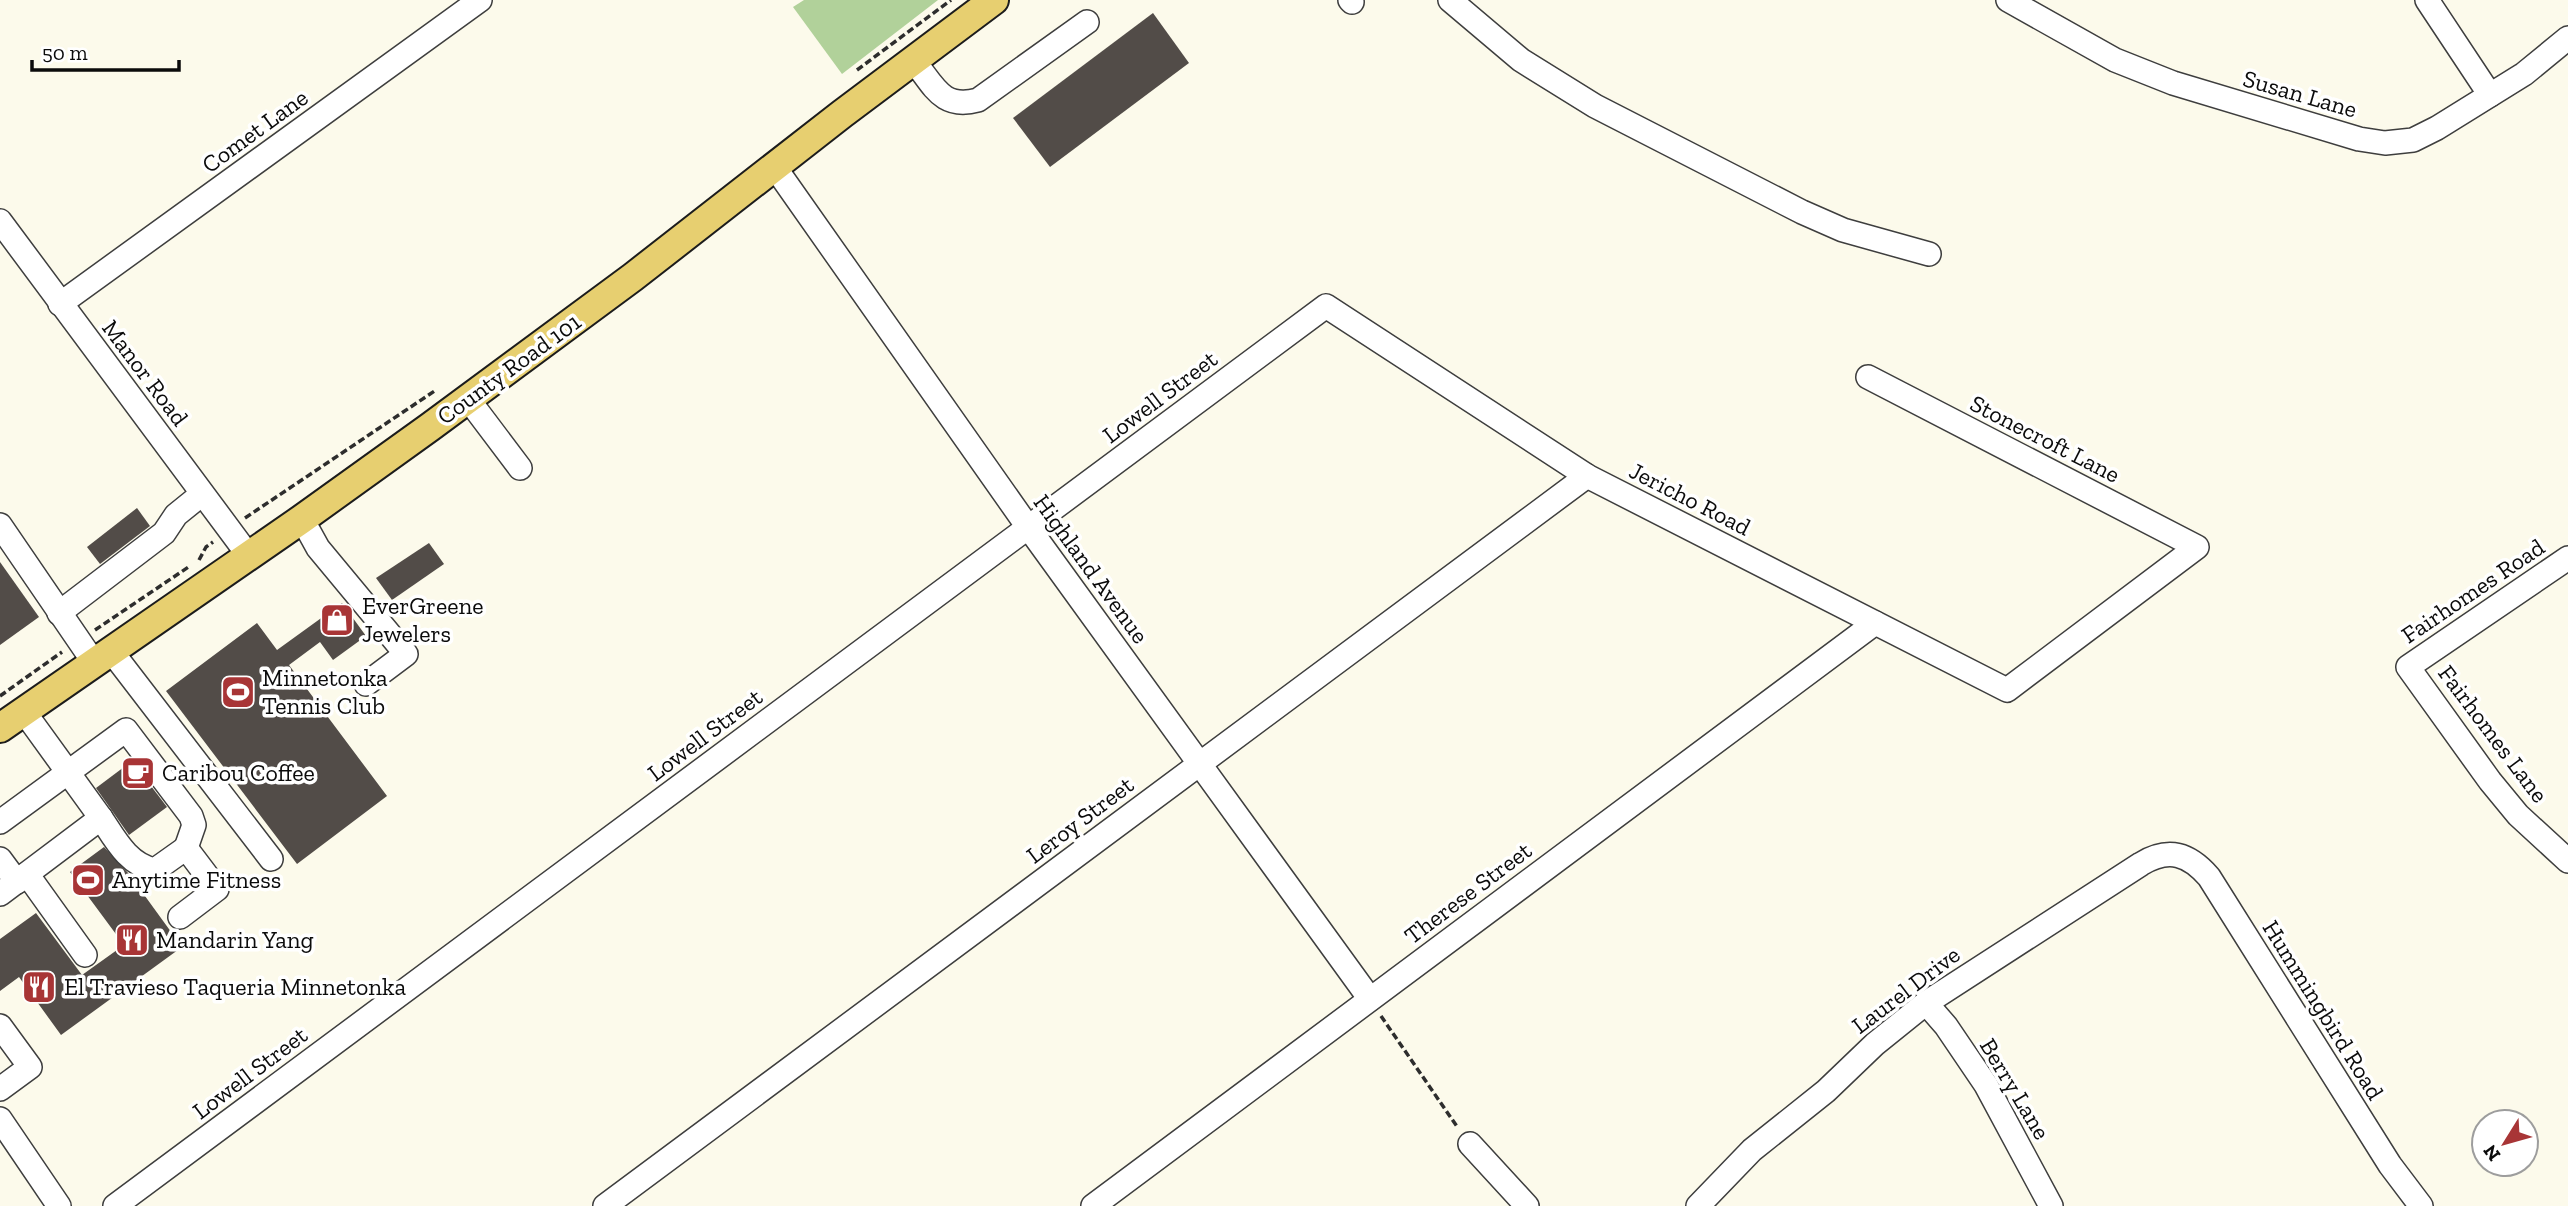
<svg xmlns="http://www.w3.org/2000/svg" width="2568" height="1206" font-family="'Zilla Slab',serif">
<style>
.forest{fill:#b1d19a}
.building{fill:#524c48}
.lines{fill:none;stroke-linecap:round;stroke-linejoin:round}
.minor-casing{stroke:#3e3e3e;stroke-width:26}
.major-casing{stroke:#1c1c1c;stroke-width:32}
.path{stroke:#2d2d2d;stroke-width:3.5;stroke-dasharray:7 3.5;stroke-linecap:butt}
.minor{stroke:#fff;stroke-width:23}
.major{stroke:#e7cf70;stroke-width:28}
.labels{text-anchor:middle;stroke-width:7;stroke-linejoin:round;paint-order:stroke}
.street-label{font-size:24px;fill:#0b0b0b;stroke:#fff}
.poi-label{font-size:24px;fill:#0b0b0b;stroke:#fff;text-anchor:start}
</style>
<rect width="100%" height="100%" fill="#fcfaeb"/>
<path class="forest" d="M804 0H938L842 74 793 7Z"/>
<g class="building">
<path d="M1153 13 1189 63 1050 167 1013 118Z"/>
<path d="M137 508 150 526 100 564 87 547Z"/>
<path d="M429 543 444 564 392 600 376 578Z"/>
<path d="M0 562 39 617 0 645Z"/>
<path d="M342 603 366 636 333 660 320 642 289 665 387 796 297 864 166 691 257 623 277 650Z"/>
<path d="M132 761 167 807 129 835 96 788Z"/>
<path d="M104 847 129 874 182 947 61 1035 19 977 0 991V939L36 913 82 975 124 945 70 872Z"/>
</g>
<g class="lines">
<g class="minor-casing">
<g id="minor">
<path d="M1350 0 1352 2"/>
<path d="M1450 0 1521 60 1595 106 1802 212 1843 230 1929 254"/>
<path d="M2008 0 2115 60 2173 83 2359 139 2385 143 2413 140 2437 128 2524 74 2568 38"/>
<path d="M2427 0 2490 95"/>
<path d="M913 60C934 85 941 110 978 100L1087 22"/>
<path d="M774 166 1028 527 1370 999"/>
<path d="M0 221 249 556"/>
<path d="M60 304 480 0"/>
<path d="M468 399 520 468"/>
<path d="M302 519 318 548 406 654 366 684"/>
<path d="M0 525 95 664"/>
<path d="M2568 558 2408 667 2490 781 2518 815 2568 861"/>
<path d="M59 613 164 533 176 515 202 494"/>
<path d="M112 652 271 859"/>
<path d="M101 818C115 839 128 865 155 870L186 848 217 889 180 917"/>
<path d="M0 822 126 730 191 816 194 825 186 848"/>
<path d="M0 859 17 882"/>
<path d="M27 874 85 955"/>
<path d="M0 894 101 818 25 713"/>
<path d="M1926 1003 1946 1026 1986 1085 2051 1206"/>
<path d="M0 1026 30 1067 0 1089"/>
<path d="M0 1119 59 1206"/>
<path d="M1470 1144 1527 1206"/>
<path d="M115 1206 1326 306 1587 476 2007 690 2197 547 1868 377"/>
<path d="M605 1206 1587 476"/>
<path d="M1093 1206 1875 623"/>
<path d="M1698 1206 1752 1150 1826 1091 1875 1044 1926 1003 2141 864C2169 847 2189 854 2209 877L2390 1165 2421 1206"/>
</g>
</g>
<g class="major-casing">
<path id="major" d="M0 728 302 519 430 427 633 277 842 114 994 0"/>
</g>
<g class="path">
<path d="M857 70 951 0"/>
<path d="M245 518 436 390"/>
<path d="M199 560 206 547 213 542"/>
<path d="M95 630 190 566"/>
<path d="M0 696 62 652"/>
<path d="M1381 1016 1458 1128"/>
</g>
<use href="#minor" class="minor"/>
<use href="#major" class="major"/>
</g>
<defs>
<g id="shop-square" transform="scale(1.75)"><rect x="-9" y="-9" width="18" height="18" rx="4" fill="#a83536" stroke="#fff"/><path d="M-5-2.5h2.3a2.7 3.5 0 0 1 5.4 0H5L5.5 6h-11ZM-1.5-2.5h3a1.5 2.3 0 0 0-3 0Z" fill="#fff"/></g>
<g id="stadium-square" transform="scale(1.75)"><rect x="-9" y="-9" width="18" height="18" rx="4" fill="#a83536" stroke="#fff"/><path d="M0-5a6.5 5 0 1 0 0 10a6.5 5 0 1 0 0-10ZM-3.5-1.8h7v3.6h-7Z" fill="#fff"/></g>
<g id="cafe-square" transform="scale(1.75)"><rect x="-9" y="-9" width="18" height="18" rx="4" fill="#a83536" stroke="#fff"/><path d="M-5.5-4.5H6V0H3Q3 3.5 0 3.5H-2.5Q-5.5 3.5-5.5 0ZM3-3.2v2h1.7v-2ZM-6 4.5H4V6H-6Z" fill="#fff"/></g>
<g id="restaurant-square" transform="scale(1.75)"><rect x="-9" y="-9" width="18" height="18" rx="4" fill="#a83536" stroke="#fff"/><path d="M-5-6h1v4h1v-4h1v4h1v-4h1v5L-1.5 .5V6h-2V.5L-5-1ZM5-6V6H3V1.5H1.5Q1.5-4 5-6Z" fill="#fff"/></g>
</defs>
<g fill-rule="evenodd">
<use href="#shop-square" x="337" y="620"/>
<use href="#stadium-square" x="238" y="692"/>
<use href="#cafe-square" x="138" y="773"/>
<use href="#stadium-square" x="88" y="880"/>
<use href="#restaurant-square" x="132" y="940"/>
<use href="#restaurant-square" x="39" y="987"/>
</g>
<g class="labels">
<g class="street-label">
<text transform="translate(2300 94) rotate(16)" y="8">Susan Lane</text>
<text transform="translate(255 131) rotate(-36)" y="8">Comet Lane</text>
<text transform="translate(509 369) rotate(-36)" y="8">County Road 101</text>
<text transform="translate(145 373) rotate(53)" y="8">Manor Road</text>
<text transform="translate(1160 397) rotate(-37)" y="8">Lowell Street</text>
<text transform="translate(2045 439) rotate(27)" y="8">Stonecroft Lane</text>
<text transform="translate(1690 499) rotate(27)" y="8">Jericho Road</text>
<text transform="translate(1091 569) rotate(54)" y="8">Highland Avenue</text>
<text transform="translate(2473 591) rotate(-34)" y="8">Fairhomes Road</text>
<text transform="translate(2493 734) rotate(53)" y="8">Fairhomes Lane</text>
<text transform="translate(705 735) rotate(-37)" y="8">Lowell Street</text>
<text transform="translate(1080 820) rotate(-37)" y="8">Leroy Street</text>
<text transform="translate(1468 893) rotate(-37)" y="8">Therese Street</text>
<text transform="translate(1906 990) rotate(-37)" y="8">Laurel Drive</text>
<text transform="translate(2323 1010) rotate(58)" y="8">Hummingbird Road</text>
<text transform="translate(250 1073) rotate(-37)" y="8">Lowell Street</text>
<text transform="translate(2015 1089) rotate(59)" y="8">Berry Lane</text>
</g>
<g class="poi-label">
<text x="362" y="614">EverGreene<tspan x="362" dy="28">Jewelers</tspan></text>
<text x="262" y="686">Minnetonka<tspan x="262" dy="28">Tennis Club</tspan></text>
<text x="162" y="781">Caribou Coffee</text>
<text x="112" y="888">Anytime Fitness</text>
<text x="156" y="948">Mandarin Yang</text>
<text x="64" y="995">El Travieso Taqueria Minnetonka</text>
</g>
</g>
<g transform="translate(2505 1143) rotate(233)"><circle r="33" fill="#ffffff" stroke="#9d9d9d" stroke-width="2"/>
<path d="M0-5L12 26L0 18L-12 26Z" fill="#a83536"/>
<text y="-10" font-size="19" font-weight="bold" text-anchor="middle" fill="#0b0b0b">N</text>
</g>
<path d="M32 60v10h147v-10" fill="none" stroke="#0b0b0b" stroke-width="3.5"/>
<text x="42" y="60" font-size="21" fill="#0b0b0b" stroke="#ffffff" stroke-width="5" paint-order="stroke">50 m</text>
</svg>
